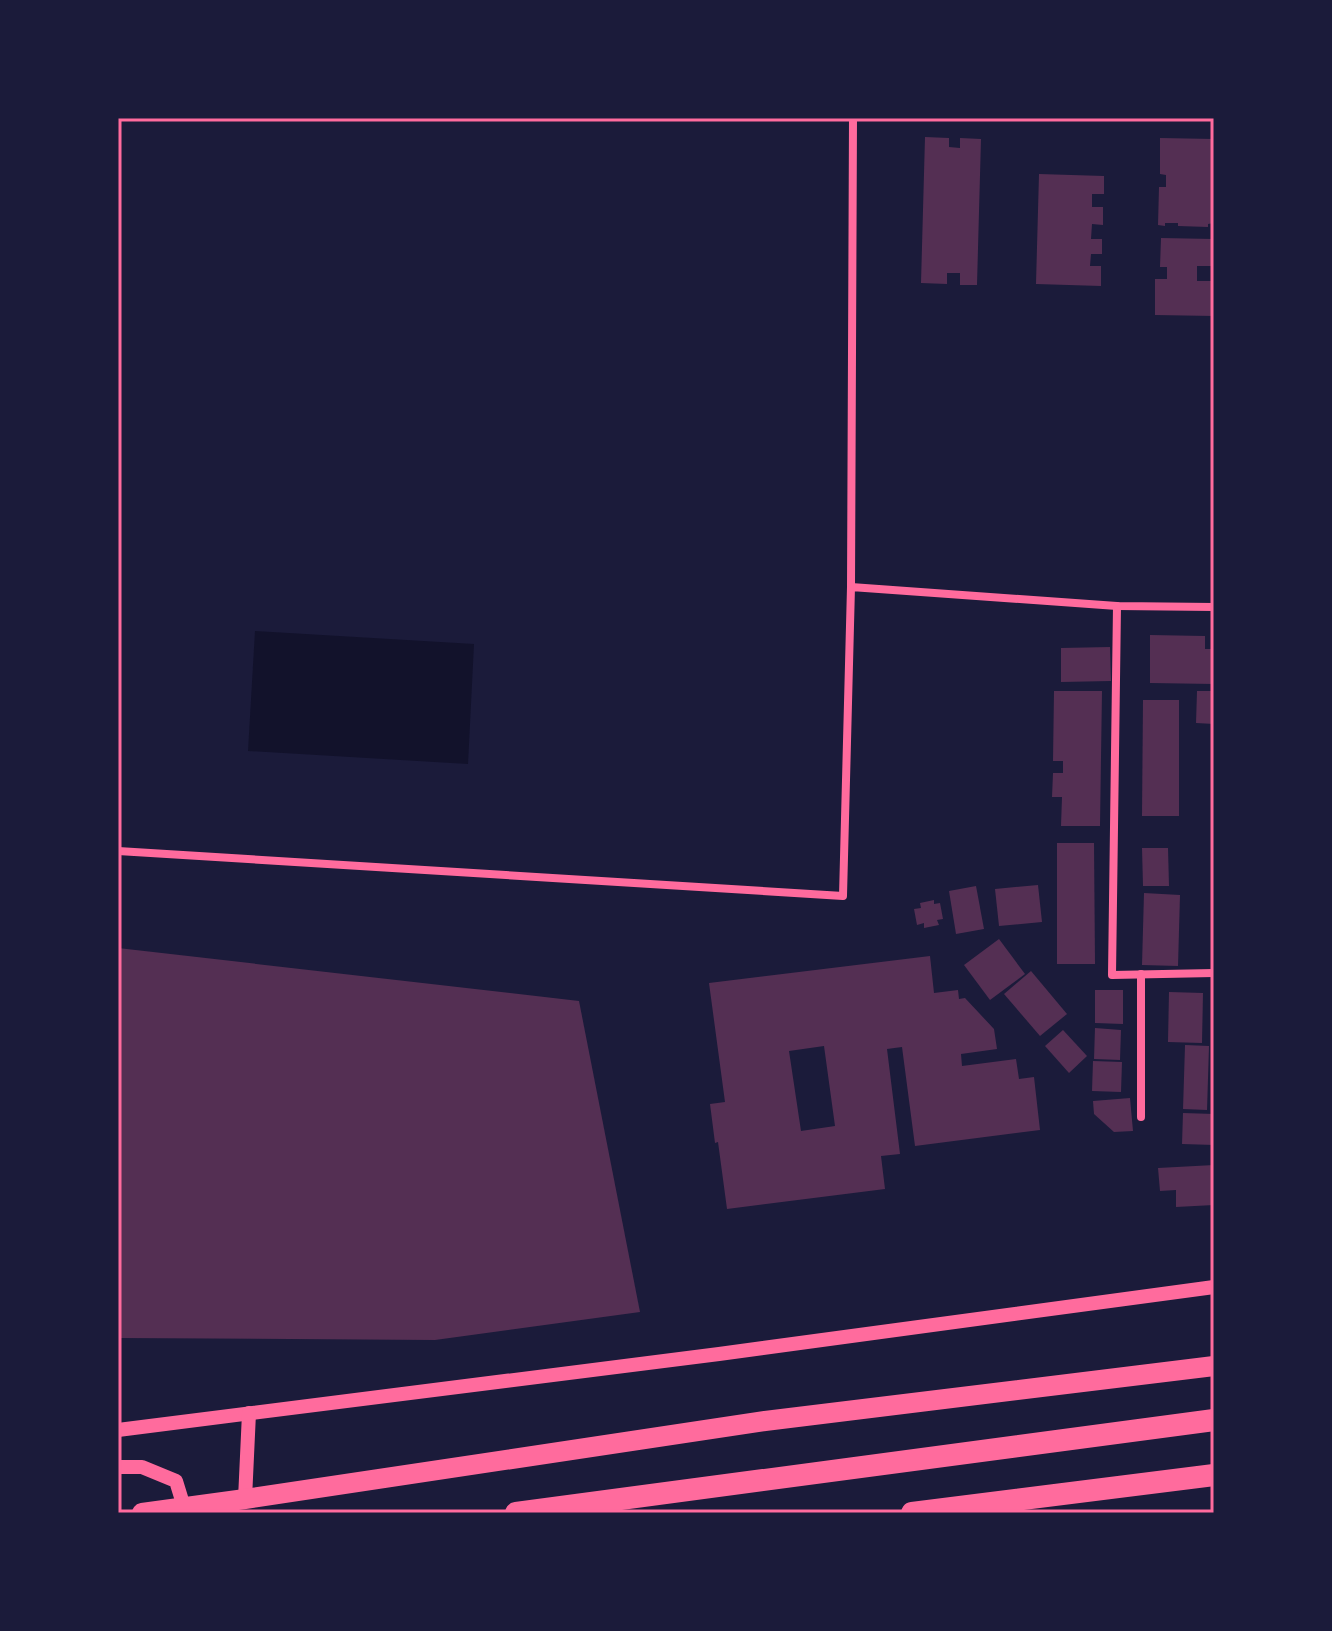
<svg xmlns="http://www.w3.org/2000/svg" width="1332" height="1631" font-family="Ubuntu,sans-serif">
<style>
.water{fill:#12122b}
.building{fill:#542f53;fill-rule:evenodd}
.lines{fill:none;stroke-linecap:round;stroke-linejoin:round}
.minor{stroke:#ff6b9d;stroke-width:8}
.tertiary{stroke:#ff6b9d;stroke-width:14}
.primary{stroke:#ff6b9d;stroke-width:20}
.trunk{stroke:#ff6b9d;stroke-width:22}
.neatline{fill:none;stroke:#ff6b9d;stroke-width:3}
</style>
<rect width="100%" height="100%" fill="#1b1b3a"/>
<path class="water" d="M255 631 474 644 468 764 248 751Z"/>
<g class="building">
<path d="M925 137 949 138V147L960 148V138L981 139 977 285H960V273H947V284L921 283Z"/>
<path d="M1160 138 1214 139V223L1208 224V227L1178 226V223H1165V226L1158 225 1159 187H1166V175L1160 174Z"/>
<path d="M1039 174 1104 176V194H1092V207H1103V225L1092 224 1091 239H1102V254H1091L1090 266H1101V286L1036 284Z"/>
<path d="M1161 238 1213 239V266H1197V281H1214V316L1155 315V279H1167V267H1160Z"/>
<path d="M1150 635 1205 636V649H1214V684L1150 683Z"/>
<path d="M1110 647 1111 681 1061 682V648Z"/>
<path d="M1054 691H1102L1100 826H1061L1062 797H1052L1053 773H1063V761H1053Z"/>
<path d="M1197 691H1214V724L1196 723Z"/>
<path d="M1143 700H1179V816H1142Z"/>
<path d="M1057 843H1094L1095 964H1057Z"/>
<path d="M1142 848H1168L1169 886H1143Z"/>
<path d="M1038 885 1042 922 999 926 995 889Z"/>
<path d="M976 886 984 929 956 934 949 891Z"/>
<path d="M1144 893 1180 895 1178 966 1142 965Z"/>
<path d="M934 900V904L940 903 943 919 937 920 939 925 924 928V923L917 925 914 909 921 908 920 903Z"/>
<path d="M999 939 1025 974 990 1000 964 965Z"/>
<path d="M118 948 579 1001 640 1312 435 1340 118 1338Z"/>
<path d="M930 956 934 993 958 990 959 999 965 998 994 1029 997 1049 961 1054 962 1066 1016 1059 1019 1079 1034 1077 1040 1130 915 1146 902 1047 887 1049 900 1154 881 1156 885 1189 727 1209 718 1142 715 1143 710 1104 725 1102 709 983ZM824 1046 835 1126 801 1131 789 1051Z"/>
<path d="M1031 971 1067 1014 1040 1036 1004 994Z"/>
<path d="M1095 990H1123V1024L1095 1023Z"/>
<path d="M1169 992 1203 993 1202 1043 1168 1042Z"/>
<path d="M1095 1028 1121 1030 1120 1060 1094 1059Z"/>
<path d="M1063 1030 1087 1056 1069 1073 1045 1046Z"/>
<path d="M1185 1045 1209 1046 1207 1110 1183 1109Z"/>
<path d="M1093 1061 1122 1062 1121 1092 1092 1091Z"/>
<path d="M1130 1098 1133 1131 1114 1132 1094 1114 1093 1101Z"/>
<path d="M1183 1113 1214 1114V1145L1182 1144Z"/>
<path d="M1214 1165V1205L1176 1207V1190L1160 1191 1158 1168Z"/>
</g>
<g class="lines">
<g class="minor">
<path d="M851 587 853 118"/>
<path d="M1117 606 1112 975 1214 973"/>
<path d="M118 851 843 896 851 587 1117 606 1214 607"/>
<path d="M1141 974V1117"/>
</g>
<g class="tertiary">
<path d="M118 1430 719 1354 1214 1287"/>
<path d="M118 1467H142L176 1481 184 1507"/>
<path d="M245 1499 249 1413"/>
</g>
<path class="primary" d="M142 1513 245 1499 765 1421 1214 1366"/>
<g class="trunk">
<path d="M516 1513 1214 1420"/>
<path d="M912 1513 1214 1475"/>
</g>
</g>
<rect width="1332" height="1631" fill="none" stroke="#1b1b3a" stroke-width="240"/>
<rect x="120" y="120" width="1092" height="1391" class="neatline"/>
</svg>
